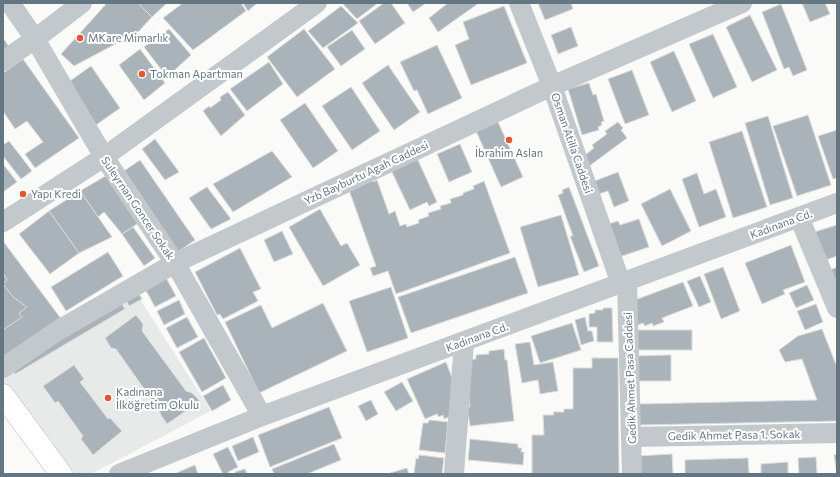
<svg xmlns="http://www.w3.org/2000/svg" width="840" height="477" font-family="Commissioner,sans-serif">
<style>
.built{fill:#e8e9e9}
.building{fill:#aab3b9;stroke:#dcdcda}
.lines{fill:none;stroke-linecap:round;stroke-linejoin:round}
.major-casing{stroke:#b5babe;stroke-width:23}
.minor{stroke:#c3c8cc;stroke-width:20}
.major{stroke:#fff;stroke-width:22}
.poi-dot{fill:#e4572e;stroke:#fff;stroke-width:1.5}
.labels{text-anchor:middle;stroke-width:4;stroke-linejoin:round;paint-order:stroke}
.poi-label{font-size:11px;fill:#657683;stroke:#fff;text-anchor:start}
.street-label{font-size:11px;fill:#657683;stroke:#fff}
</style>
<rect width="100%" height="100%" fill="#fafaf8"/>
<path class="built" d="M138 296 211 411 91 474H68L3 385V379Z"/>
<g class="building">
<path d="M107 3H138L152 17 138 32 74 66 61 54Z"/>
<path d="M138 3H167L152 17Z"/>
<path d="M183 3H241L246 11 193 50 163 18Z"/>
<path d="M243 3H257L248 11Z"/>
<path d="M342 3H378L357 19Z"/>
<path d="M384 3H391L405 23 375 44 359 21Z"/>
<path d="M407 3H426L413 12Z"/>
<path d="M448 3H479L438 32 429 18Z"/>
<path d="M538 3H571L573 9 545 20Z"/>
<path d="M802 3H825L830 14 810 22Z"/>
<path d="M781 4 807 70 793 76 789 67 784 69 762 12Z"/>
<path d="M341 6 358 23 323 48 308 31Z"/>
<path d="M504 6 527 63 471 85 455 45 469 39 463 22Z"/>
<path d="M750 15 777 70 752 82 726 27Z"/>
<path d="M571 27 578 46 558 54 551 35Z"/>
<path d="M169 29 191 55 167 77 144 47Z"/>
<path d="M304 29 335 69 297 97 267 57Z"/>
<path d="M352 30 365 49 341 66 327 47Z"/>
<path d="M713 34 737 87 713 98 689 44Z"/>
<path d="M3 38 10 48 3 52Z"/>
<path d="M437 45 462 98 428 114 417 90 414 91 400 62Z"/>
<path d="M140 49 165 83 144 100 119 65Z"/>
<path d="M674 51 696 101 672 112 650 62Z"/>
<path d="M23 59 79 138 35 168 25 154 43 142 27 121 15 129 3 111V73Z"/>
<path d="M269 62 283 84 247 111 230 89Z"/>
<path d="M388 65 420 112 394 130 362 83Z"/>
<path d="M91 66 120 108 96 125 67 83Z"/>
<path d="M632 70 649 115 625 124 608 79Z"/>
<path d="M589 83 593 95 596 94 604 121 601 122 602 125 598 127 599 130 582 135 568 89Z"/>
<path d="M351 87 380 131 352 150 322 106Z"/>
<path d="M228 92 245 115 221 136 203 111 209 106 210 108 221 100 220 97Z"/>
<path d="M305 103 338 151 313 168 280 120Z"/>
<path d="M808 115 831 185 797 196 773 126Z"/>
<path d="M768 116 793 198 770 205 745 123Z"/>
<path d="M498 122 523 177 501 187 476 131Z"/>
<path d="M618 122 623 128 621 130 627 138 584 170 580 159 594 148 592 145 607 134 605 131Z"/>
<path d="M837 130V178L833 179 818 136Z"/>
<path d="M742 131 767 207 733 218 709 142Z"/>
<path d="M155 139 179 172 165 180 142 149Z"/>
<path d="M9 141 32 171 21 179 3 156V145Z"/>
<path d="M460 144 472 172 449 182 437 154Z"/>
<path d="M272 151 292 177 233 212 213 184Z"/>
<path d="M417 158 437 202 429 206 427 202 410 210 391 170Z"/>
<path d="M140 160 195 240 176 253 124 171Z"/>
<path d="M3 164 17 182 3 192Z"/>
<path d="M618 172 629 201 614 207 608 191 592 196 587 184Z"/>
<path d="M697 173 704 194 716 189 726 217 699 227 682 179Z"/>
<path d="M109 174 143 220 122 234 104 212 98 217 80 191Z"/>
<path d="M371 178 373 182 377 180 389 214 395 211 400 226 406 224 407 227 419 223 418 220 429 216 428 213 441 209 440 206 451 203 450 199 463 195V193L474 189 473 186 484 181 510 253 396 294 388 271 373 276 370 268 376 266 349 190Z"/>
<path d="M207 187 231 219 211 229 189 198Z"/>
<path d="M569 187 599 266 584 272 570 236H573L558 195 563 193 562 190Z"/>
<path d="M670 189 691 231 662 246 641 204Z"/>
<path d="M80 191 112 237 79 253 49 211Z"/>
<path d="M320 209 341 246 347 243 360 265 323 286 289 227Z"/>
<path d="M49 211 79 253 50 274 19 234Z"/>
<path d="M561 215 579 275 538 287 520 227Z"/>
<path d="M639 219 649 247 616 258 605 225 618 221 620 225Z"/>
<path d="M837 225V256L820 262 811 233Z"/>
<path d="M133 227 155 258 144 266 122 234Z"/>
<path d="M282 231 293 254 274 262 264 240Z"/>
<path d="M3 241 62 320 3 357Z"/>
<path d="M791 245 805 282 783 290 785 294 762 304 745 263Z"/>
<path d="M240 248 261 289 253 292 258 301 223 319 220 314 217 315 195 272Z"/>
<path d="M108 252 123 276 66 311 51 287Z"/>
<path d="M515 257 528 293 411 333 398 297Z"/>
<path d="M723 267 740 311 721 319 704 274Z"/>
<path d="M837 267V301L825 272Z"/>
<path d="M3 273 7 280 3 284 13 297 27 307 19 313 22 317 3 330Z"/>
<path d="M164 274 176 296 155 307 143 285Z"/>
<path d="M700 276 711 302 699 307 687 281Z"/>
<path d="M683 282 693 306 662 318 664 322 653 326 652 323 645 326 643 323 638 325 635 300Z"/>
<path d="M807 285 814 300 796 308 789 293Z"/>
<path d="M391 287 408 338 367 352 349 301Z"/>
<path d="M139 294 142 299 129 306 126 300Z"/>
<path d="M179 300 185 314 164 325 157 311Z"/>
<path d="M121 303 125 309 15 374 12 368Z"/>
<path d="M323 303 347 351 259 393 225 322 261 305 272 328Z"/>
<path d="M816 304 823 322 805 330 797 311Z"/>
<path d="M603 308H612L613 342H597V327H589V314L595 313V310H603Z"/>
<path d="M136 315 143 324 142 331 186 391 192 393 200 401 167 424 161 415 159 410 116 349 111 348 105 338Z"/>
<path d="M187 317 198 337 177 348 166 328Z"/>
<path d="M585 317 588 331H592L594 341 581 345 575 320Z"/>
<path d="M572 323 581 350 540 363 531 336Z"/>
<path d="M822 329 837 367V421L639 425V404L817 400 802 359 785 362 779 350 798 336Z"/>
<rect x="636" y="330" width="56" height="20"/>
<path d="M204 338 226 378 202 392 179 352Z"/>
<path d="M530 342 534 365 553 362 558 391 540 394 538 380 522 383 515 344Z"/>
<path d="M504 349 505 360H507L514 421 470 426 467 407H470L464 360 476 359V355L489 354V351Z"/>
<path d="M671 355V381H636L635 356Z"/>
<path d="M592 358H618L619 474H532V435H544L543 415H554L553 412H564V409H573V368H592Z"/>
<path d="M446 362 458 394 452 416 444 419 443 415 439 417 437 414 425 419 407 379Z"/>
<path d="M74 365 84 379 80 382 108 419 110 418 122 431 93 455 81 439 83 436 58 401 55 403 43 386Z"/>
<path d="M402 382 413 401 396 411 384 392Z"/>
<path d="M223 385 231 400 212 411 203 396Z"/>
<path d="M371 400 378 414 366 421 358 406Z"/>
<path d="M329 407 342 438 270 467 258 435Z"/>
<path d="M429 420 448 422 445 453 419 450 423 423H428Z"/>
<path d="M253 437 259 452 238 461 232 446Z"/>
<path d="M470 439 518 444V448H522L521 452H524L523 465 468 460Z"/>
<path d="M334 444 341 460 307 474H274L272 469Z"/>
<path d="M228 447 238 467 228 472 229 474H223L213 454Z"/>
<path d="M672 454 673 474H639L638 456Z"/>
<path d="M837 454V474L834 455Z"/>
<path d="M419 455 444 458 442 474H414L416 458 418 459Z"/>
<path d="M816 457 817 474H799L798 458Z"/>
<path d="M748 458 749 474H685V460Z"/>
<path d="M788 462V474H761V464Z"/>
<path d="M195 465 198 474H174Z"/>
<path d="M407 468 409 474H387Z"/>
<path d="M245 469 247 474H236L235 472Z"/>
</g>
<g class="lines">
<g class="major-casing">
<path id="major" d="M3 395 61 474"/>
</g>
<g class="minor">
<path d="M10 3 35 39 104 157 175 263 262 416"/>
<path d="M519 3 552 86 621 284"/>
<path d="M3 61 35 39 82 3"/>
<path d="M799 217 837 308"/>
<path d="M3 222 104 157 317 3"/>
<path d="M627 281 632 474"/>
<path d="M3 368 57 331 175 263 552 86 742 3"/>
<path d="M632 437 837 433"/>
<path d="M119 474 262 416 837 203"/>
<path d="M454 474 464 342"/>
</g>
<use href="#major" class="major"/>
</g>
<g class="poi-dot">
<circle cx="80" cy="38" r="4"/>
<circle cx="142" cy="74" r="4"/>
<circle cx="509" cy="140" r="4"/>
<circle cx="23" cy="194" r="4"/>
<circle cx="108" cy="398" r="4"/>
</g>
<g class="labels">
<g class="poi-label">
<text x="88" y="42">MKare Mimarlık</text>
<text x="150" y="78">Tokman Apartman</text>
<text x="509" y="157" text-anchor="middle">İbrahim Aslan</text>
<text x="31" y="198">Yapı Kredi</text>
<text x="116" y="396">Kadınana<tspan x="116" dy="13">İlköğretim Okulu</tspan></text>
</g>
<g class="street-label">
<text transform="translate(572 143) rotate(71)" y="4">Osman Atilla Caddesi</text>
<text transform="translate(366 173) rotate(-25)" y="4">Yzb Bayburtu Agah Caddesi</text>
<text transform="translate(138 208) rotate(56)" y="4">Suleyrnan Goncer Sokak</text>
<text transform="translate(781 224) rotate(-20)" y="4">Kadınana Cd.</text>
<text transform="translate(477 337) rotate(-20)" y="4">Kadınana Cd.</text>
<text transform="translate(630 378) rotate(-92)" y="4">Gedik Ahmet Pasa Caddesi</text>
<text transform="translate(734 435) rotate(-1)" y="4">Gedik Ahmet Pasa 1. Sokak</text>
</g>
</g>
<rect width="840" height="477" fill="none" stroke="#657683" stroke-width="8"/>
</svg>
